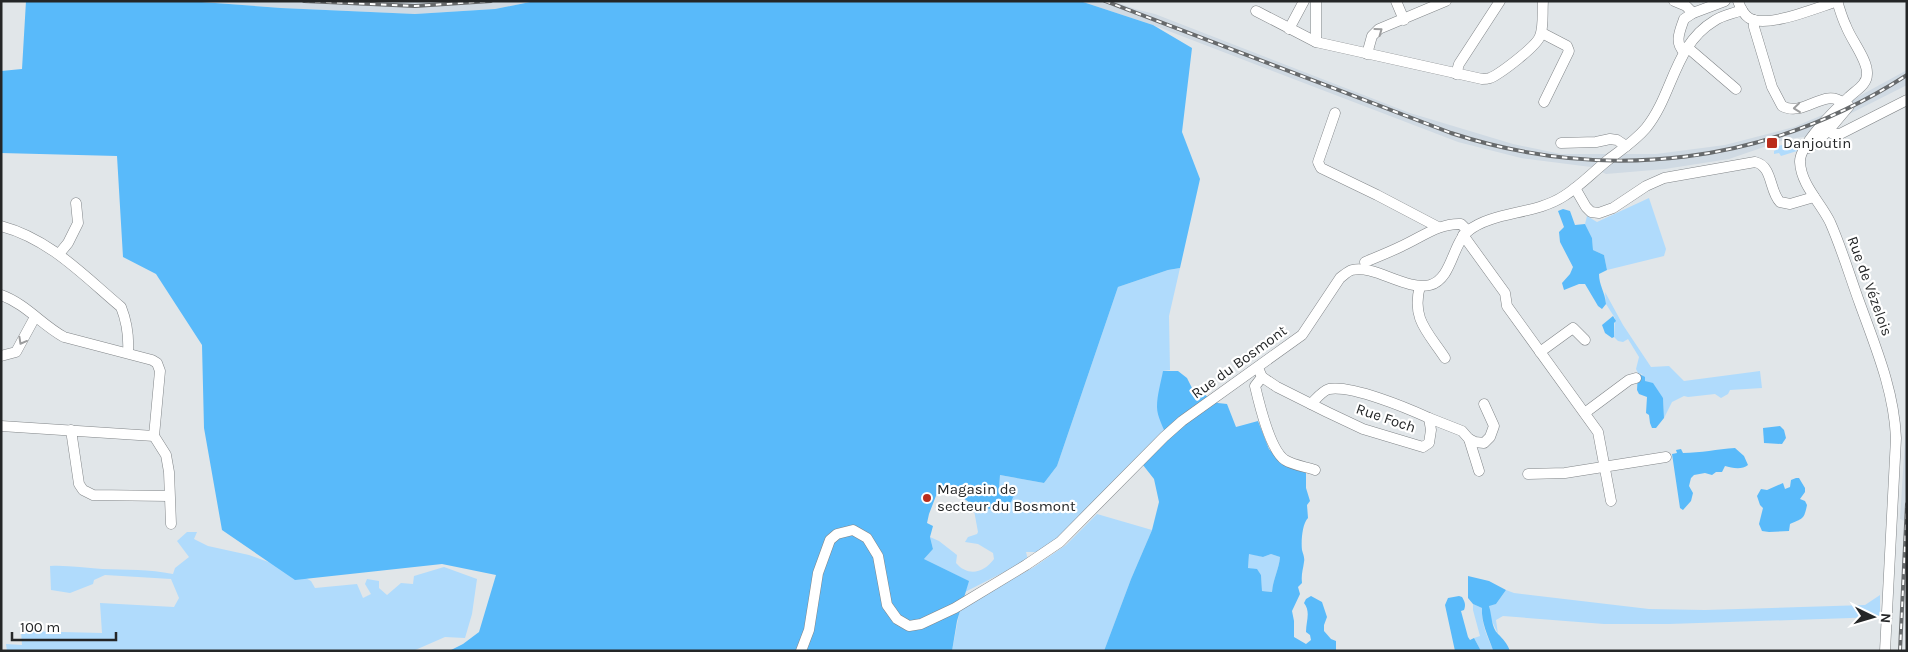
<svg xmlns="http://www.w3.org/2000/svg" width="1908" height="652" font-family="Karla,sans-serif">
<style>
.built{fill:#d0dae3}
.green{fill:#b0dbfc}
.forest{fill:#59bafa;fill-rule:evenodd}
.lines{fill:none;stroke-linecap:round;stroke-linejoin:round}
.minor-casing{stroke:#818588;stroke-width:11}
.minor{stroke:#fff;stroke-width:10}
.rail-casing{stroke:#676a6c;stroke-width:4}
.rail{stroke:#fff;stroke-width:2;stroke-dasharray:5.5;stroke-linecap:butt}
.oneway{stroke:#9c9d9e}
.poi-dot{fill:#ba2d1c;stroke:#fff;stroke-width:2}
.labels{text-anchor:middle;stroke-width:4.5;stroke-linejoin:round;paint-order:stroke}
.poi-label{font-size:15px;fill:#242627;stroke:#fff;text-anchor:start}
.street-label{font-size:15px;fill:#242627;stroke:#fff}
</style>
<rect width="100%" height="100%" fill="#e1e6e9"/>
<g class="built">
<path d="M188 1H535L495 9 415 14 281 8Z"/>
<path d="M1080 1H1113L1135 9 1155 14 1410 113 1513 144 1561 154H1656L1725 145 1794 127 1832 111 1907 70V85L1804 137 1787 139 1729 159 1665 169 1606 174 1591 167 1521 158 1458 142 1153 25Z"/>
<path d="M1907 408V522L1900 519Z"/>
</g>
<g class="green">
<path d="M1804 140 1797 151 1781 156 1779 153 1774 154V151L1776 150V147L1785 144 1784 142Z"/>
<path d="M1649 198 1666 249 1664 256 1607 270 1604 255 1593 250 1592 238 1585 224 1587 216 1597 222Z"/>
<path d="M1180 268 1169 316 1170 370 1163 371V423L1165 431 1147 447 1048 547 1040 552H1026L1028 560 965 592 968 581 924 559 933 549 930 537 939 541 957 555 956 563C968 577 984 573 994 559L993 553 978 544 965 542 968 537 977 534 978 532 973 505 990 509 999 490 1000 475 1044 483 1057 466 1118 287 1168 270Z"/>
<path d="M1605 292 1623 325 1651 367 1669 366 1684 381 1760 371 1762 388 1730 390 1728 394 1721 398 1715 394 1688 397 1684 396 1672 402 1664 418 1663 398 1645 381 1642 374 1638 373 1636 369 1639 357 1628 339 1623 342 1618 341 1614 337 1615 318 1606 304Z"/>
<path d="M1097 514 1152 530 1131 579 1104 651H952L960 609 1034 567 1066 545Z"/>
<path d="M187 532H197L194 539 208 546 249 555 293 571 311 581 315 588 357 584 363 598 371 594 365 584 367 579 379 581V588L387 595 401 583 413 584 414 576 444 567 477 579 472 614 465 638 445 637 413 651H7L6 644 22 645 21 631 102 633 100 603 174 607 179 598 171 579 105 575 94 580 93 584 70 593 51 590 50 566C68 565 84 568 102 569 126 570 149 569 173 574L175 568 189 557 177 541Z"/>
<path d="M1249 553 1263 557 1271 554 1280 557C1279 569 1273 579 1272 592L1262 591 1261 575 1257 570 1248 568Z"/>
<path d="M1506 590 1514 593 1649 609 1705 610 1865 605 1880 595V617L1669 624H1604L1503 616 1496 620 1498 634 1491 619 1489 605 1496 604Z"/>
<path d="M1473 604 1482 608C1481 622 1487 638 1494 651H1481L1474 638 1480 636 1473 610Z"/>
</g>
<g class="forest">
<path d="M26 1H188L281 8 415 14 495 9 535 1H1080L1153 25 1192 48 1182 132 1200 179 1180 268 1168 270 1118 287 1057 466 1044 483 1000 475 999 490 1014 495 1011 502 990 509 973 505 959 495 939 488 929 514 927 523 933 526 930 537 933 549 924 559 969 581 957 621 952 651H449L463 644 479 632 496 575 442 564 295 580 222 530 204 428 202 345 156 274 123 257 117 156 1 153V71L22 69Z"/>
<path d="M1563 209 1570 211 1575 225 1585 224 1592 238 1593 250 1604 255 1607 270 1599 274C1599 285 1605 292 1606 304L1602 309 1598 306 1585 284H1579L1564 290 1562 283 1570 274 1573 267 1560 242 1559 232 1564 227 1558 211Z"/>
<path d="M1613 316 1616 321 1614 323V337L1612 338 1605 333 1602 325Z"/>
<path d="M1163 371H1178L1187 378 1194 392 1197 395H1205L1218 403 1227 404 1236 427 1258 421 1269 449 1284 464 1306 470V488L1310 501 1307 505 1308 518C1302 524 1301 542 1302 550 1303 554 1305 558 1304 562 1303 570 1301 574 1302 583L1298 587 1300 594 1292 611 1294 621V637L1306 644 1311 640 1310 635 1306 632C1306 621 1311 612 1304 603L1306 599 1311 596 1322 602 1327 617 1324 625V631L1331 639 1336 641V651H1104L1131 579 1152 530 1159 502 1154 479 1143 465 1167 438C1164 428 1157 417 1157 407 1157 395 1161 382 1163 371ZM1249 554 1263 557 1271 554 1280 557C1279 569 1273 579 1272 592L1262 591 1261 575 1257 569 1248 568Z"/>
<path d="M1638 373 1645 377V381L1653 383 1663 398 1664 418 1656 428H1652L1650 423 1649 415 1646 413 1647 397 1639 394 1637 390Z"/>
<path d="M1780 426 1784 430 1786 438 1782 444 1764 443 1763 428Z"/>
<path d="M1735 448 1744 456 1748 465C1742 470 1732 468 1725 466L1722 472H1716L1712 475 1705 473 1694 475 1691 478 1689 486 1693 493 1691 501 1683 510 1680 508 1672 454 1677 453 1676 450 1681 449 1683 453C1701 453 1717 449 1735 448Z"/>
<path d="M1796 478H1799L1805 488V492L1800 499 1805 501 1807 505C1804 520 1803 518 1790 524L1789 531 1769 532 1762 531 1759 524 1763 508 1760 505 1757 496 1761 489 1767 490 1783 483 1785 489 1790 487 1791 480Z"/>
<path d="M1468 576 1489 581 1506 590 1496 604 1489 606C1492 615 1491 627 1498 634 1503 639 1507 643 1510 651L1493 650C1488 636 1481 622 1482 608L1473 604 1468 598Z"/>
<path d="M1459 596 1462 597C1465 602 1466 605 1464 610L1461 611 1468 637 1470 640 1474 638 1481 651H1455L1445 605 1448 598Z"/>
</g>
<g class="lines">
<g class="minor-casing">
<g id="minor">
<path d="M1316 1V42"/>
<path d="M1396 1 1404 20"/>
<path d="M1674 1 1686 6 1693 13"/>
<path d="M1738 1C1740 7 1743 14 1749 18 1767 29 1818 7 1838 1"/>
<path d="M1837 1C1840 10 1842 18 1846 26 1851 40 1868 60 1867 74 1867 85 1856 90 1849 97 1836 109 1799 145 1800 162 1801 185 1821 203 1830 222 1842 249 1850 277 1860 304 1876 348 1894 391 1896 438L1885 651"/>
<path d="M1256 11 1316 42 1482 79C1484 79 1487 79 1490 78 1500 74 1537 46 1540 36 1544 26 1542 12 1543 1"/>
<path d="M1754 20V27L1772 87 1782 106C1804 118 1824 87 1843 103"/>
<path d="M1289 29 1304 1"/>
<path d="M1542 33 1567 46 1569 51 1544 102"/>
<path d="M1687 47 1736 89"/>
<path d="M1684 52C1674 42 1680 31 1684 19L1693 13 1725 1"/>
<path d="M1367 54 1372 36 1379 29 1446 1"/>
<path d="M1456 74 1459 64 1500 1"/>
<path d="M1335 113 1318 162 1321 168 1377 195 1438 227"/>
<path d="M1824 126 1833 134H1840L1907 100"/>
<path d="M1561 143 1596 142 1610 139 1617 140 1626 146"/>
<path d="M1809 148 1828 131 1849 106"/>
<path d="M1575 188 1586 207 1591 212 1599 213 1613 208 1646 186 1664 178 1755 162C1773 166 1769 191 1780 202L1790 204 1814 197"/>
<path d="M1 226C50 239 83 275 121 307 127 322 129 337 128 353"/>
<path d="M1463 235 1505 293 1507 306 1598 432 1611 501"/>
<path d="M59 254 68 243 78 223 76 203"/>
<path d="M1365 262C1377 257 1390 252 1402 246 1422 237 1439 223 1461 224L1468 231"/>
<path d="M1420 286C1411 319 1428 332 1445 358"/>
<path d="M1 295C26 304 42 325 64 337L152 360 157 363 160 371 154 436 166 455 169 472 171 524"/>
<path d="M1540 352 1573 328 1585 340"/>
<path d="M1 356 16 352 35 317"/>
<path d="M1258 368 1262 377 1277 387 1327 412 1363 429 1423 447 1429 443 1431 430 1429 418 1462 431 1469 439 1479 471"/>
<path d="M1262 377 1255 386C1259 403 1270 450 1285 460 1293 465 1306 467 1315 470"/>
<path d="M1311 404C1316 399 1322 391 1329 389 1352 385 1407 408 1429 418"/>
<path d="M1586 412 1629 380 1636 378"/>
<path d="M1 426 154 436"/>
<path d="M71 430 79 484 83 490 93 495 169 496"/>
<path d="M1469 439 1475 442 1484 443 1490 437 1494 426 1484 404"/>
<path d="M1528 474 1565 473 1666 457"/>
<path d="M801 651 809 630 818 573 830 540 837 534 853 530 867 538 878 556 887 605 897 619 909 626 921 624 955 608 1026 565 1060 542 1164 437 1182 421 1302 335 1340 278C1344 275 1348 271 1352 270 1374 264 1406 291 1430 285 1452 279 1452 244 1468 231 1493 211 1535 215 1564 196 1580 186 1593 172 1608 160 1621 150 1635 141 1646 128 1673 95 1674 45 1714 21 1722 15 1732 14 1742 10"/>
</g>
</g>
<use href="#minor" class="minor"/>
<g class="rail-casing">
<g id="rail">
<path d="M304 1 415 6 491 1"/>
<path d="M1105 1 1451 133C1607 184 1769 164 1907 75"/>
<path d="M1900 651 1907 504"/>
</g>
</g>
<use href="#rail" class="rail"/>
</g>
<defs><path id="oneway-chevron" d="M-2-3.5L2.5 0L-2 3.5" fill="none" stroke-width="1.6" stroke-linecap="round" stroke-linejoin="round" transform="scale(1.25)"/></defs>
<g class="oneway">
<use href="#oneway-chevron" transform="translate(1379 31) rotate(-36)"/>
<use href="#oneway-chevron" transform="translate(1797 108) rotate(174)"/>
<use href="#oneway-chevron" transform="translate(22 341) rotate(119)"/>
</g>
<g class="poi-dot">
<rect x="1766" y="137" width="12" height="12" rx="2.5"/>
<circle cx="927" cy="498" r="5"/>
</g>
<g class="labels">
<g class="poi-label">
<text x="1783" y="148">Danjoutin</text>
<text x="937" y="494">Magasin de<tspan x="937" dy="17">secteur du Bosmont</tspan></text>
</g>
<g class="street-label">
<text transform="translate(1870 286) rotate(70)" y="5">Rue de Vézelois</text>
<text transform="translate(1239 362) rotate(-36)" y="5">Rue du Bosmont</text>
<text transform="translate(1386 418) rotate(19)" y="5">Rue Foch</text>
</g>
</g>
<rect width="1908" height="652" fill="none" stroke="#242627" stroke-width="5"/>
<g transform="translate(1873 617) rotate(95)" stroke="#ffffff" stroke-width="4" paint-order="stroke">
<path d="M0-4L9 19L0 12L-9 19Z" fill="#242627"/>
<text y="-8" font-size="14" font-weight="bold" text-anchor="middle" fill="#242627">N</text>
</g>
<path d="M12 632v8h104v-8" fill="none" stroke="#242627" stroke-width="2.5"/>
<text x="20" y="632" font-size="15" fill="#242627" stroke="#ffffff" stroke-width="4" paint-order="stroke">100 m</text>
</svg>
